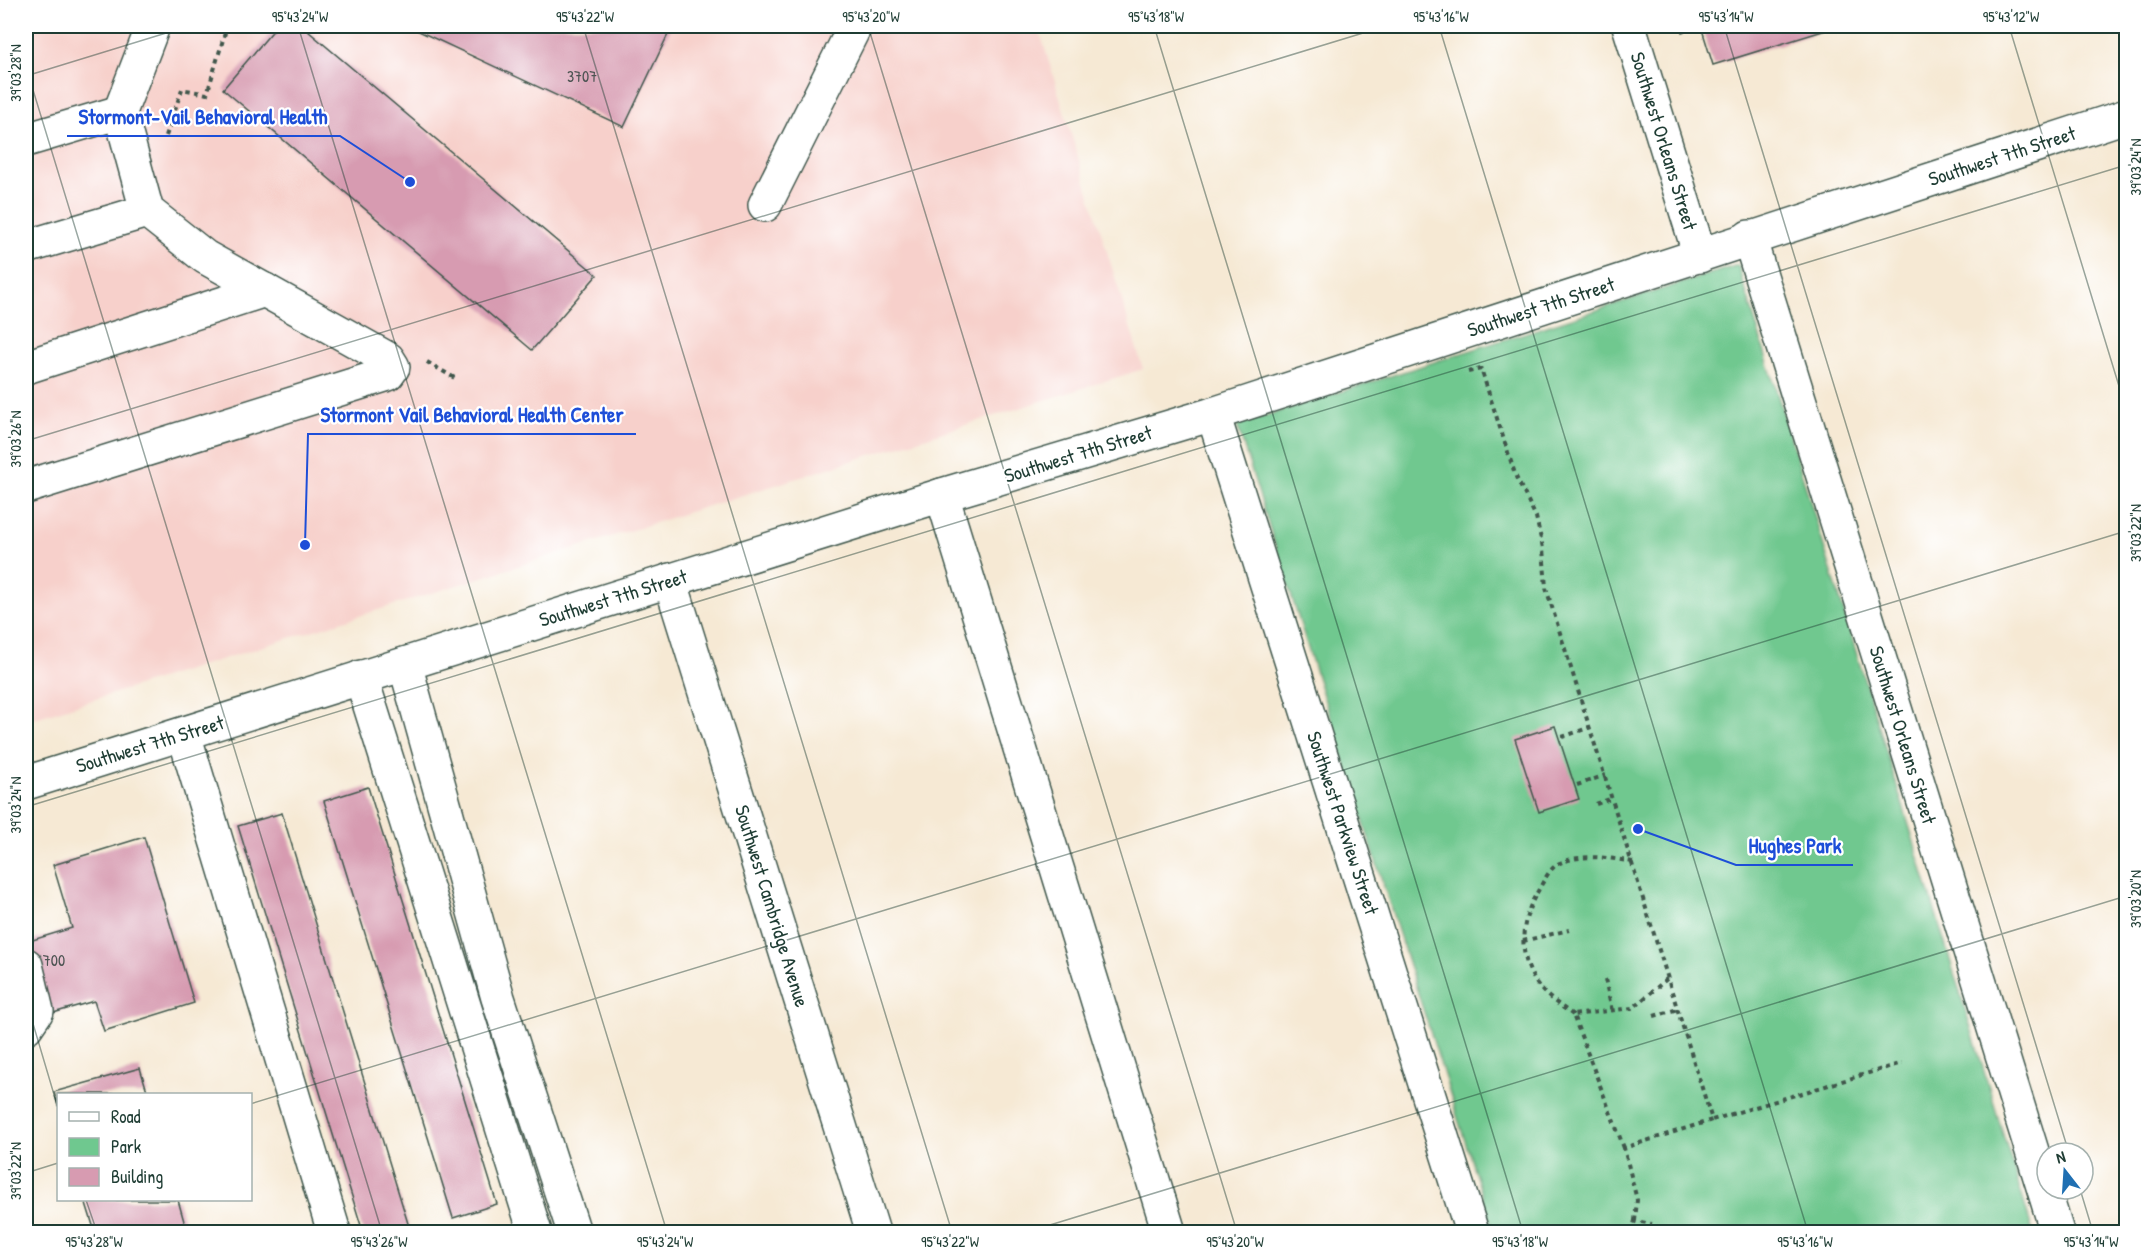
<svg xmlns="http://www.w3.org/2000/svg" width="2152" height="1258" font-family="'Patrick Hand',sans-serif">
<style>
.built{fill:#f7d0cb}
.green{fill:#6fc88f;stroke:#478262;stroke-width:1.5}
.building{fill:#d79bb1}
.lines{fill:none;stroke-linecap:round;stroke-linejoin:round}
.minor-casing{stroke:#3f574c;stroke-width:36}
.path{stroke:#3f574c;stroke-width:4;stroke-dasharray:4.5 4.5;stroke-linecap:butt}
.minor{stroke:#fff;stroke-width:33}
.ticks{fill:none;stroke:#1f3d34;stroke-width:1.5;stroke-opacity:0.45}
.labels{text-anchor:middle;stroke-width:4.5;stroke-linejoin:round;paint-order:stroke}
.number-label{font-size:16px;fill:#4d5453}
.street-label{font-size:20px;fill:#1f3d34;stroke:#fff}
.leader{fill:none;stroke:#1d4ed8;stroke-width:2}
.callout-dot{fill:#1d4ed8;stroke:#fff;stroke-width:2}
.callout-label{font-size:21px;text-anchor:middle;font-weight:bold;fill:#1d4ed8;stroke:#fff;stroke-width:4.5;stroke-linejoin:round;paint-order:stroke}
.neatline{fill:none;stroke:#1f3d34;stroke-width:2}
.ticks-label{font-size:15px;text-anchor:middle;fill:#1f3d34}
</style>
<rect width="100%" height="100%" fill="#fff"/>
<filter id="ink" filterUnits="userSpaceOnUse"><feTurbulence type="fractalNoise" baseFrequency=".0167" numOctaves="2"/><feDisplacementMap in="SourceGraphic" scale="12" xChannelSelector="R" yChannelSelector="G"/><feConvolveMatrix kernelMatrix="1 2 1 2 8 2 1 2 1" color-interpolation-filters="sRGB"/></filter>
<filter id="wash" filterUnits="userSpaceOnUse"><feTurbulence type="fractalNoise" baseFrequency=".008" numOctaves="4" result="noise"/><feDisplacementMap in="SourceGraphic" scale="24" xChannelSelector="R" yChannelSelector="G"/><feGaussianBlur stdDeviation="1.35" result="paint"/><feColorMatrix in="noise" values="0 0 0 0 0 0 0 0 0 0 0 0 0 0 0 0 0 1.4 0 .05"/><feComposite in="paint" operator="in"/></filter>
<g filter="url(#wash)">
<rect width="100%" height="100%" fill="#f6e9d4"/>
<path class="built" d="M26 26H1038L1143 369 26 721Z"/>
<path class="green" d="M1738 265 2033 1232H1494L1237 425Z"/>
<g id="blocks">
<g class="building">
<path d="M277 26H302L597 275 532 350 223 89Z"/>
<path d="M408 26H672L624 127Z"/>
<path d="M1681 26H1839L1713 65 1701 26 1682 32Z"/>
<path d="M1555 726 1579 799 1539 812 1515 739Z"/>
<path d="M368 787 497 1204 453 1218 324 801Z"/>
<path d="M282 813 410 1230 402 1232H363L238 826Z"/>
<path d="M144 837 194 1003 104 1031 94 1001 43 1016 26 979V942L72 928 53 865Z"/>
<path d="M140 1068 148 1094H58V1106L54 1092Z"/>
<path d="M85 1200H178L187 1232H95Z"/>
</g>
</g>
</g>
<g filter="url(#ink)">
<use href="#blocks" fill-opacity="0" stroke="#3f574c" stroke-width="1.5"/>
<g class="lines">
<g class="minor-casing">
<g id="minor">
<path d="M1629 26 1700 256"/>
<path d="M26 140 120 112"/>
<path d="M765 205 855 26"/>
<path d="M1749 237 2057 1232"/>
<path d="M26 247 147 211"/>
<path d="M26 367 265 290"/>
<path d="M1213 414 1472 1232"/>
<path d="M26 487 388 374 393 367 388 359 205 257 147 211 120 112 153 26"/>
<path d="M942 495 1169 1232"/>
<path d="M670 580 873 1232"/>
<path d="M405 664 498 998 574 1232"/>
<path d="M361 677 535 1232"/>
<path d="M184 734 334 1232"/>
<path d="M26 783 942 495 1213 414 2126 116"/>
<path d="M26 965 37 1011 26 1027"/>
</g>
</g>
<g class="path">
<path d="M166 136 182 89 207 94 227 26"/>
<path d="M427 362 458 380"/>
<path d="M1468 372 1481 369 1516 477 1536 517 1543 548 1546 588 1712 1120 1902 1063"/>
<path d="M1562 737 1591 727"/>
<path d="M1577 785 1606 775"/>
<path d="M1596 804 1613 798"/>
<path d="M1523 941 1569 930"/>
<path d="M1605 979 1612 1011"/>
<path d="M1573 1015C1563 1007 1549 999 1541 989 1517 960 1519 922 1538 891 1543 882 1551 866 1560 863 1584 853 1609 858 1633 862"/>
<path d="M1654 1016 1678 1009"/>
<path d="M1624 1148 1573 1015 1633 1008 1669 977"/>
<path d="M1635 1221 1637 1200 1624 1148 1712 1120"/>
<path d="M1631 1232 1635 1221 1652 1224"/>
</g>
<use href="#minor" class="minor"/>
</g>
</g>
<path class="ticks" d="M298 26 667 1232M583 26 952 1232M868 26 1237 1232M1154 26 1523 1232M1439 26 1808 1232M1724 26 2069 1153M2009 26 2126 409M26 67 382 1232M26 76 189 26M26 441 1386 26M26 807 2126 165M26 1000 58 1108M250 1104 2126 531M26 1173 58 1163M2080 1189 2093 1232M86 1200 97 1232M1027 1232 2126 896"/>
<g class="labels">
<g class="number-label">
<text x="582" y="82">3707</text>
<text x="54" y="966">700</text>
</g>
<g class="street-label">
<text transform="translate(1664 141) rotate(73)" y="7">Southwest Orleans Street</text>
<text transform="translate(2002 156) rotate(-18)" y="7">Southwest 7th Street</text>
<text transform="translate(1541 307) rotate(-18)" y="7">Southwest 7th Street</text>
<text transform="translate(1078 454) rotate(-17)" y="7">Southwest 7th Street</text>
<text transform="translate(613 598) rotate(-17)" y="7">Southwest 7th Street</text>
<text transform="translate(1903 735) rotate(73)" y="7">Southwest Orleans Street</text>
<text transform="translate(150 744) rotate(-17)" y="7">Southwest 7th Street</text>
<text transform="translate(1343 823) rotate(72)" y="7">Southwest Parkview Street</text>
<text transform="translate(772 906) rotate(73)" y="7">Southwest Cambridge Avenue</text>
</g>
</g>
<path class="leader" d="M410 182L340 136H67M305 545L308 434H636M1638 829L1736 865H1853"/>
<g class="callout-dot">
<circle cx="410" cy="182" r="6"/>
<circle cx="305" cy="545" r="6"/>
<circle cx="1638" cy="829" r="6"/>
</g>
<g class="callout-label">
<text x="203" y="124">Stormont-Vail Behavioral Health</text>
<text x="472" y="422">Stormont Vail Behavioral Health Center</text>
<text x="1795" y="853">Hughes Park</text>
</g>
<rect width="2152" height="1258" fill="none" stroke="#fff" stroke-width="66"/>
<rect x="57" y="1093" width="195" height="108" fill="#ffffff" stroke="#a5b1ae" stroke-width="1.5"/>
<rect x="69" y="1112" width="30" height="9" fill="#ffffff" stroke="#a5b1ae" stroke-width="1.5"/>
<text x="111" y="1123" font-size="18" fill="#1f3d34">Road</text>
<rect x="69" y="1138" width="30" height="18" fill="#6fc88f" stroke="#a5b1ae" stroke-width="1.5"/>
<text x="111" y="1153" font-size="18" fill="#1f3d34">Park</text>
<rect x="69" y="1168" width="30" height="18" fill="#d79bb1" stroke="#a5b1ae" stroke-width="1.5"/>
<text x="111" y="1183" font-size="18" fill="#1f3d34">Building</text>
<g transform="translate(2065 1171) rotate(343)"><circle r="28" fill="#ffffff" stroke="#a5b1ae" stroke-width="1.5"/>
<path d="M0-4.5L10 22L0 15L-10 22Z" fill="#1f6fb2"/>
<text y="-9" font-size="16" font-weight="bold" text-anchor="middle" fill="#1f3d34">N</text>
</g>
<rect x="33" y="33" width="2086" height="1192" class="neatline"/>
<g class="ticks-label">
<text x="300" y="22">95°43'24"W</text>
<text x="585" y="22">95°43'22"W</text>
<text x="871" y="22">95°43'20"W</text>
<text x="1156" y="22">95°43'18"W</text>
<text x="1441" y="22">95°43'16"W</text>
<text x="1726" y="22">95°43'14"W</text>
<text x="2011" y="22">95°43'12"W</text>
<text transform="translate(16 73) rotate(-90)" y="5">39°03'28"N</text>
<text transform="translate(2136 167) rotate(-90)" y="5">39°03'24"N</text>
<text transform="translate(16 439) rotate(-90)" y="5">39°03'26"N</text>
<text transform="translate(2136 533) rotate(-90)" y="5">39°03'22"N</text>
<text transform="translate(16 805) rotate(-90)" y="5">39°03'24"N</text>
<text transform="translate(2136 899) rotate(-90)" y="5">39°03'20"N</text>
<text transform="translate(16 1171) rotate(-90)" y="5">39°03'22"N</text>
<text x="94" y="1247">95°43'28"W</text>
<text x="379" y="1247">95°43'26"W</text>
<text x="665" y="1247">95°43'24"W</text>
<text x="950" y="1247">95°43'22"W</text>
<text x="1235" y="1247">95°43'20"W</text>
<text x="1520" y="1247">95°43'18"W</text>
<text x="1805" y="1247">95°43'16"W</text>
<text x="2091" y="1247">95°43'14"W</text>
</g>
</svg>
